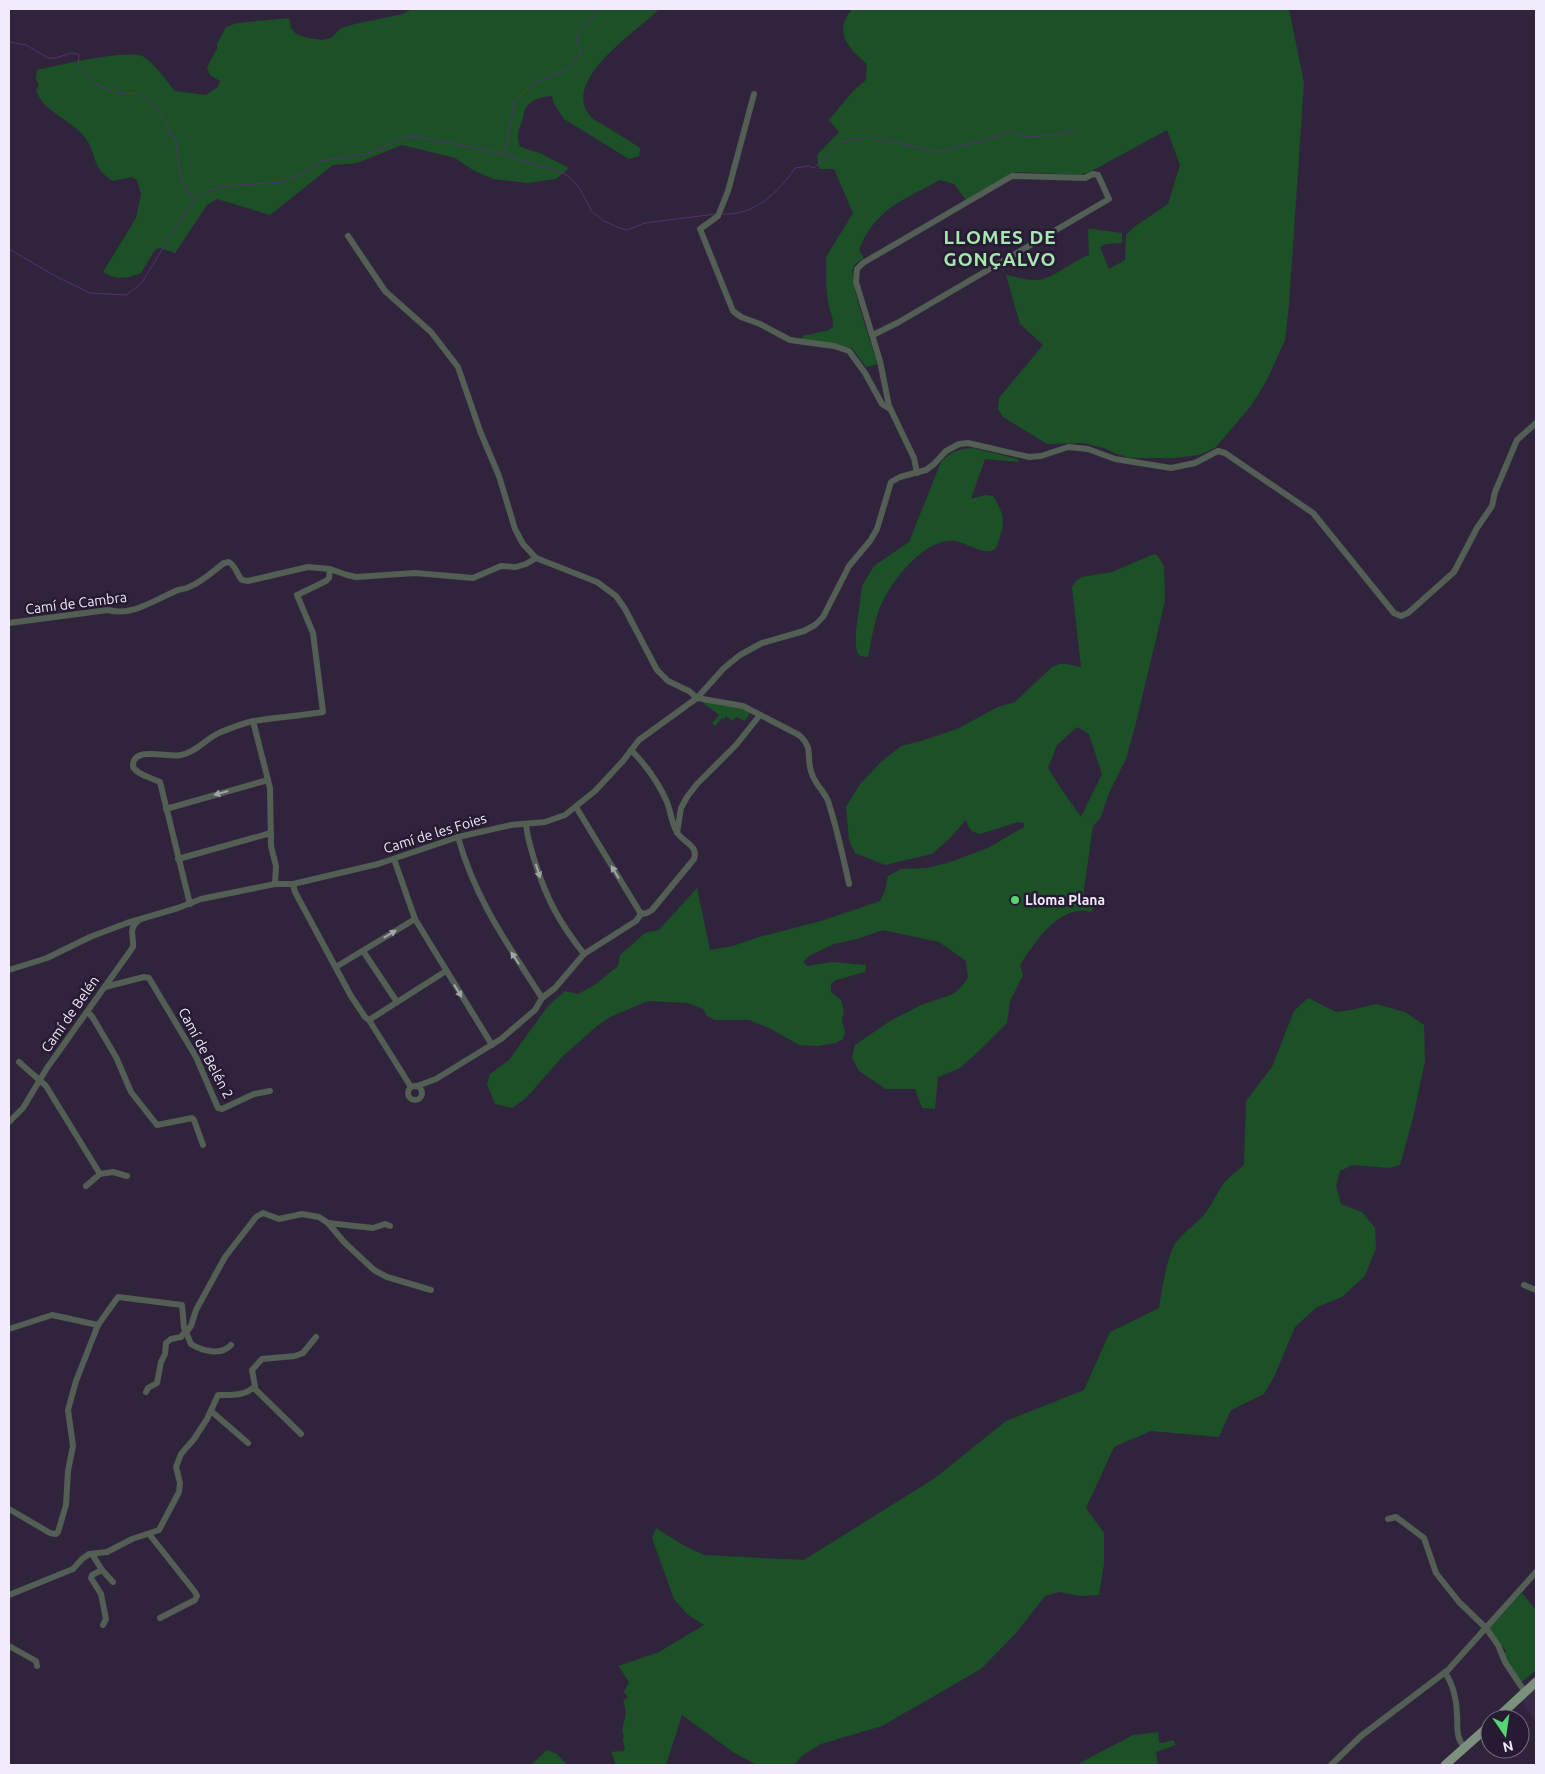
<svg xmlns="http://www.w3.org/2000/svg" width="1545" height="1774" font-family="Ubuntu,sans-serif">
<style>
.built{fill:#392a48}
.green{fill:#1c5027;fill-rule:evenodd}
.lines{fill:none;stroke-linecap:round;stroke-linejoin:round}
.stream{stroke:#523170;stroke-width:1}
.minor{stroke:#535e54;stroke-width:6}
.major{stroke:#7b917d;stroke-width:9}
.oneway{fill:#a2a4a8}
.poi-dot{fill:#56d671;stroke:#261b32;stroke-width:2}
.labels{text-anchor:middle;stroke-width:5;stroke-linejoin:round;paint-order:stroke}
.street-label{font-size:14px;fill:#f2ebfb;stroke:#261b32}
.poi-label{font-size:14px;font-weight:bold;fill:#f2ebfb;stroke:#261b32;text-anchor:start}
.district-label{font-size:19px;font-weight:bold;letter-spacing:1px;fill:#a8e7b0;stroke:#261b32}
</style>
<rect width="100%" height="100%" fill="#30243c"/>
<path class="built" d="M1536 1687V1722L1522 1701Z"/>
<g class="green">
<path d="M412 9H659C638 31 557 82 592 118 595 121 601 123 605 126 617 133 629 141 640 148L639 156 629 159 564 119 554 104 552 96C540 97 527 100 524 113 523 116 523 118 522 121 518 133 516 135 520 147L540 153 569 168 556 179 527 183 493 179 473 170 455 158 402 145 357 163 333 165 270 215 217 199 207 205 175 253 160 248 155 250 141 273C127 279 116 280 103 272L136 218 141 194 137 180 132 177 113 181C88 166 99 152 82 134 68 118 43 112 36 90L39 85 36 80 37 70C55 66 130 48 144 57 157 66 165 79 175 91L206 95 218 87 220 81 210 75 207 67 217 49V44L226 27 237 23 289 18 291 28 296 34 308 38 322 40 331 38 341 28 355 24 403 14Z"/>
<path d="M852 9H1289L1304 83 1289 304 1285 340 1267 380 1251 406 1215 448 1199 455 1175 458H1130L1117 454 1104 448 1083 443 1047 444 1003 417 998 409 999 398 1043 345 1020 324 1006 275C1016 277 1025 280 1034 280 1051 281 1072 261 1089 255L1088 229H1092L1122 233V243L1106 244 1100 247 1109 269 1125 260 1126 235 1134 227 1168 204 1180 165 1167 130 1088 173 1079 175 1017 172 1010 174 966 200 954 184 940 180C904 200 875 208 859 250L864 258C860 261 854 264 853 269 850 286 872 345 878 364L866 367 852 348 821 342 800 339 805 335C813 335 819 331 827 331L833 327V320L828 303 826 282V257L853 213 834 169H819L817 155 839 132 829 120 854 90 866 80 867 64C848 48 833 32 852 9Z"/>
<path d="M973 448 1018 459V462L985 459 971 499 985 495 993 496C1003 512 1006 521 999 539 998 543 997 547 995 549 986 557 965 542 955 541 923 537 887 586 878 613 873 627 871 643 868 657L860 656 857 652 856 645V631L862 586 874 566 909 542 941 462C951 451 959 449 973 448Z"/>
<path d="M1154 554 1158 556 1164 566 1165 601 1136 723 1126 759 1110 791 1100 819 1093 826 1083 896 1087 902 1096 905 1091 912C1060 903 1034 943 1020 965L1023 975 1010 1001 1007 1023 981 1049 960 1068 938 1077 935 1109 922 1108 915 1089H886L859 1071 852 1058 855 1045 890 1021 921 1005 953 994 960 988 968 978 966 961 939 942 883 930 857 939 834 944 809 956 803 962 807 966 832 962 866 965 865 972 836 980 831 984V992L841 1000 844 1011 842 1021 845 1032 843 1039 836 1043 818 1046 799 1045 769 1028 749 1020H715L707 1016 703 1009 688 1003 648 1001 610 1017 597 1026 563 1056 526 1098 512 1108 495 1104 487 1084 490 1074 509 1060 548 1006 565 991 578 994 596 984 618 966 620 955 645 933 659 930 697 888 710 950 733 946 759 937 821 921 880 901 885 891 888 876 901 869 927 868 947 863 988 848 1024 827V823L1018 822 980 834C970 832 969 828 966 820L949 839 932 854 885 865 855 853 849 840 846 807 860 784 881 762 901 746 921 741 957 729 998 707 1015 702 1052 667 1059 664H1067L1081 667 1072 587 1076 581 1082 577 1112 572ZM1077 727 1089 734 1102 774 1081 817C1070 801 1058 785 1048 768L1057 745Z"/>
<path d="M704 701 739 707 751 711 745 721 736 717 732 721 726 716 724 719 722 718 715 726 712 723 719 715 703 703Z"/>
<path d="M1308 998 1336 1012 1351 1010 1376 1004 1405 1012 1424 1025 1425 1061 1413 1118 1400 1165 1389 1168 1352 1165 1340 1171 1336 1186 1341 1204 1362 1212 1375 1228 1376 1248 1365 1276 1342 1297 1317 1307 1295 1327 1275 1375 1264 1394 1231 1410 1219 1437 1151 1431 1114 1447 1086 1508 1104 1533V1564L1099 1595 1080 1596 1059 1592 1045 1596 1016 1633 981 1669 882 1726 821 1744 803 1755 794 1765H757L733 1752 682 1715 666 1765H616L611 1752 619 1751 623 1752 625 1747C623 1743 622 1740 624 1736 618 1727 631 1717 623 1701L628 1697 624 1692 629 1682 618 1666 659 1652 704 1625 687 1614 674 1599 652 1538 656 1528 683 1545 704 1555 804 1560 935 1478 1006 1421 1084 1390 1110 1332 1159 1308C1162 1289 1165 1268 1172 1250 1176 1238 1194 1226 1203 1216 1211 1207 1215 1196 1222 1186 1227 1178 1237 1171 1244 1165L1246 1101 1272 1067 1294 1011Z"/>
<path d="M1522 1593 1536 1610V1670L1522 1682 1503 1654 1506 1651 1489 1629Z"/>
<path d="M1158 1732 1159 1742 1162 1743 1173 1740 1176 1745 1156 1752 1158 1765H1076L1133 1735Z"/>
<path d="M547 1750 557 1754 567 1765H531Z"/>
</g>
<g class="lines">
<g class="stream">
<path d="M9 42 26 45 48 58H55L72 53 78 54 79 57 78 64 81 69 98 85 110 91 122 93 139 94 155 105 176 142 180 175 184 187 193 200"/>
<path d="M504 155 563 173 573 180 580 189 592 212 604 221 620 228 627 230 645 223 716 214"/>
<path d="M723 214C754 216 779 192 795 168L809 166 814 168 840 142 855 139 883 140 941 152 998 136 1008 131 1027 137 1055 135 1079 130"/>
<path d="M9 249 55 276 90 293 126 295 141 284 174 230 197 196 208 190 228 186 282 182 307 171 321 161 367 154 382 149 399 139 413 136 486 150 504 155 515 101 526 90 536 82 567 70 581 52 579 47 576 43 581 28 601 9"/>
</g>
<g class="minor">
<path d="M754 94 728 191 718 216 700 229 733 311 741 317 760 324 790 340 834 346 849 351 865 373 882 404 890 409"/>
<path d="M348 236 385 291 431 332 458 367 480 431 499 476 515 529 523 544 536 558 597 582 616 596 625 609 657 670 668 681 689 691 697 698 743 706 799 735C815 749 805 758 812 774 815 784 824 791 828 801 837 828 843 856 849 884"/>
<path d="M873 335 899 322 1109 199 1098 175 1093 174 1085 178 1012 176 863 263 857 269 856 282 880 361 889 406 914 458 917 473"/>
<path d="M9 623 108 610C132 617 156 599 178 590 181 589 186 589 189 587 202 582 213 571 224 563L229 562C236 566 237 575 242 580L248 581 308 567 330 569 347 575 356 577 415 573 473 578 501 566 516 567 526 564 536 558"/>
<path d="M253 721 270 788 271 846 276 866 275 884"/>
<path d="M576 807 641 914"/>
<path d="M166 809 268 780"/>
<path d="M526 824C527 837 531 849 535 862 547 900 559 922 584 954"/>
<path d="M677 833 681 808 687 797 697 784 736 745 760 715"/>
<path d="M458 837C475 899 508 945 542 998"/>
<path d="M178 859 271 833"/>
<path d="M394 859 415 919 492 1045"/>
<path d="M293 884 295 892 351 996 365 1017 369 1020 411 1087"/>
<path d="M190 904 160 782C152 778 131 773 133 764 135 746 169 758 181 755 197 752 206 738 221 732 231 728 243 723 254 721 276 717 300 716 323 712L313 633 297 595 326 581 329 578 330 569"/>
<path d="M363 951 397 1002"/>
<path d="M336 967 415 919"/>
<path d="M9 970 47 958 90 937 127 923 178 908 201 899 275 884H293L378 864 458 837 511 825 545 822 565 815 595 791 623 761 639 740 697 698 724 668 740 655 762 643 804 631 815 625 823 617 849 566 870 541 877 529 891 482 900 477 926 470 934 464 946 451 959 444 968 443 1029 457 1041 456 1068 447 1088 449 1115 459 1171 468 1195 463 1218 451 1225 453 1313 513 1394 613 1401 616 1408 613 1454 572 1477 528 1492 506 1495 492 1517 440 1536 423"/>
<path d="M105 987 144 977 149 978 196 1057 218 1108 222 1109 254 1094 270 1091"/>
<path d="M88 1012 93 1018 116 1057 131 1092 157 1125 192 1118 194 1120 203 1145"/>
<path d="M369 1020 446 971"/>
<path d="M19 1062 46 1086 100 1174 86 1186"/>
<circle cx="415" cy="1093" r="7"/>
<path d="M417 1086 436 1079 501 1039 535 1010 542 998 555 988 584 954 636 921 641 914 647 913 652 910 694 859C699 845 682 842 677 832 671 822 671 812 667 802 659 784 645 764 631 750"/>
<path d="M9 1122 23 1108 47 1068 133 947C134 936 128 929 138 921"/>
<path d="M100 1174 113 1172 127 1176"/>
<path d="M328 1223 373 1228 385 1224 390 1226"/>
<path d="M1524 1285 1536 1290"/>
<path d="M9 1329 52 1315 98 1325"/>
<path d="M186 1332 191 1344C202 1351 221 1356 231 1345"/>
<path d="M254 1388 301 1434"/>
<path d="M146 1392 148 1388 157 1383 161 1362 165 1354 166 1343 171 1339 181 1337 186 1330"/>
<path d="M211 1411 248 1443"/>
<path d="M9 1509 50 1533 56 1534 58 1532 66 1505 68 1471 73 1446 68 1410 76 1381 98 1325 118 1297 182 1305 184 1328 188 1330 191 1326 196 1310 225 1257 256 1217 263 1213 279 1219 302 1214 319 1217 328 1223 344 1242 374 1270 387 1277 431 1290"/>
<path d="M1388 1519 1396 1517 1424 1538 1436 1573 1459 1602 1486 1628 1498 1645 1505 1662 1525 1692"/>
<path d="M149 1534 195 1592 197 1596 195 1600 160 1618"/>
<path d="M92 1554 102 1570 113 1582"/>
<path d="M102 1570 92 1575 91 1578 101 1594 106 1619 103 1625"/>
<path d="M9 1595 73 1569 82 1559 89 1554 107 1552 132 1539 159 1530 179 1492 180 1483 176 1467 181 1454 194 1439 207 1419 218 1395C231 1395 246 1396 255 1386L252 1370 262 1359 295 1356 303 1353 316 1337"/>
<path d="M9 1646 36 1661 37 1666"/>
<path d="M1445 1673C1453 1683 1457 1702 1457 1714 1458 1727 1455 1737 1465 1748"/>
<path d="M1331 1765 1361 1736 1448 1670 1536 1572"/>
</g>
<g class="major">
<path d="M1496 1719 1536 1682"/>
<path d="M1445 1765 1490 1725"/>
</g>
</g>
<defs><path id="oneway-solid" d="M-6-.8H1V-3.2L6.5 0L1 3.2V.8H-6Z" transform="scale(1.25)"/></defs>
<g class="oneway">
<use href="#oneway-solid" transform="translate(221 793) rotate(164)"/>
<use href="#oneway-solid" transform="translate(538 871) rotate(72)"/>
<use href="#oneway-solid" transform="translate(615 872) rotate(-121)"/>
<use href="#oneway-solid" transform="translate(390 934) rotate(-31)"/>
<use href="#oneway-solid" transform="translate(515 958) rotate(-123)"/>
<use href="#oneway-solid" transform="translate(458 991) rotate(58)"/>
</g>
<circle class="poi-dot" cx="1015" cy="900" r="5"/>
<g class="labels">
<g class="street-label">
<text transform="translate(76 603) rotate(-7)" y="5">Camí de Cambra</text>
<text transform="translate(435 833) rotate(-17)" y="5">Camí de les Foies</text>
<text transform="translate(70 1014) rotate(-55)" y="5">Camí de Belén</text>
<text transform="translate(206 1053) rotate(62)" y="5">Camí de Belén 2</text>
</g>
<g class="poi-label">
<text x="1025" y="905">Lloma Plana</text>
</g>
<g class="district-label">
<text x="1000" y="244">LLOMES DE<tspan x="1000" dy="22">GONÇALVO</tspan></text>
</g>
</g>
<rect width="1545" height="1774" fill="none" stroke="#f2ebfb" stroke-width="20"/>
<g transform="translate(1505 1734) rotate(167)"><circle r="24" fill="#261b32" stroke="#786e82"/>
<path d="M0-4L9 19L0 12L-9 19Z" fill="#56d671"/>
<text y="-8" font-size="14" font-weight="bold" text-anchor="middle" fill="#f2ebfb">N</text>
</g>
</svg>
